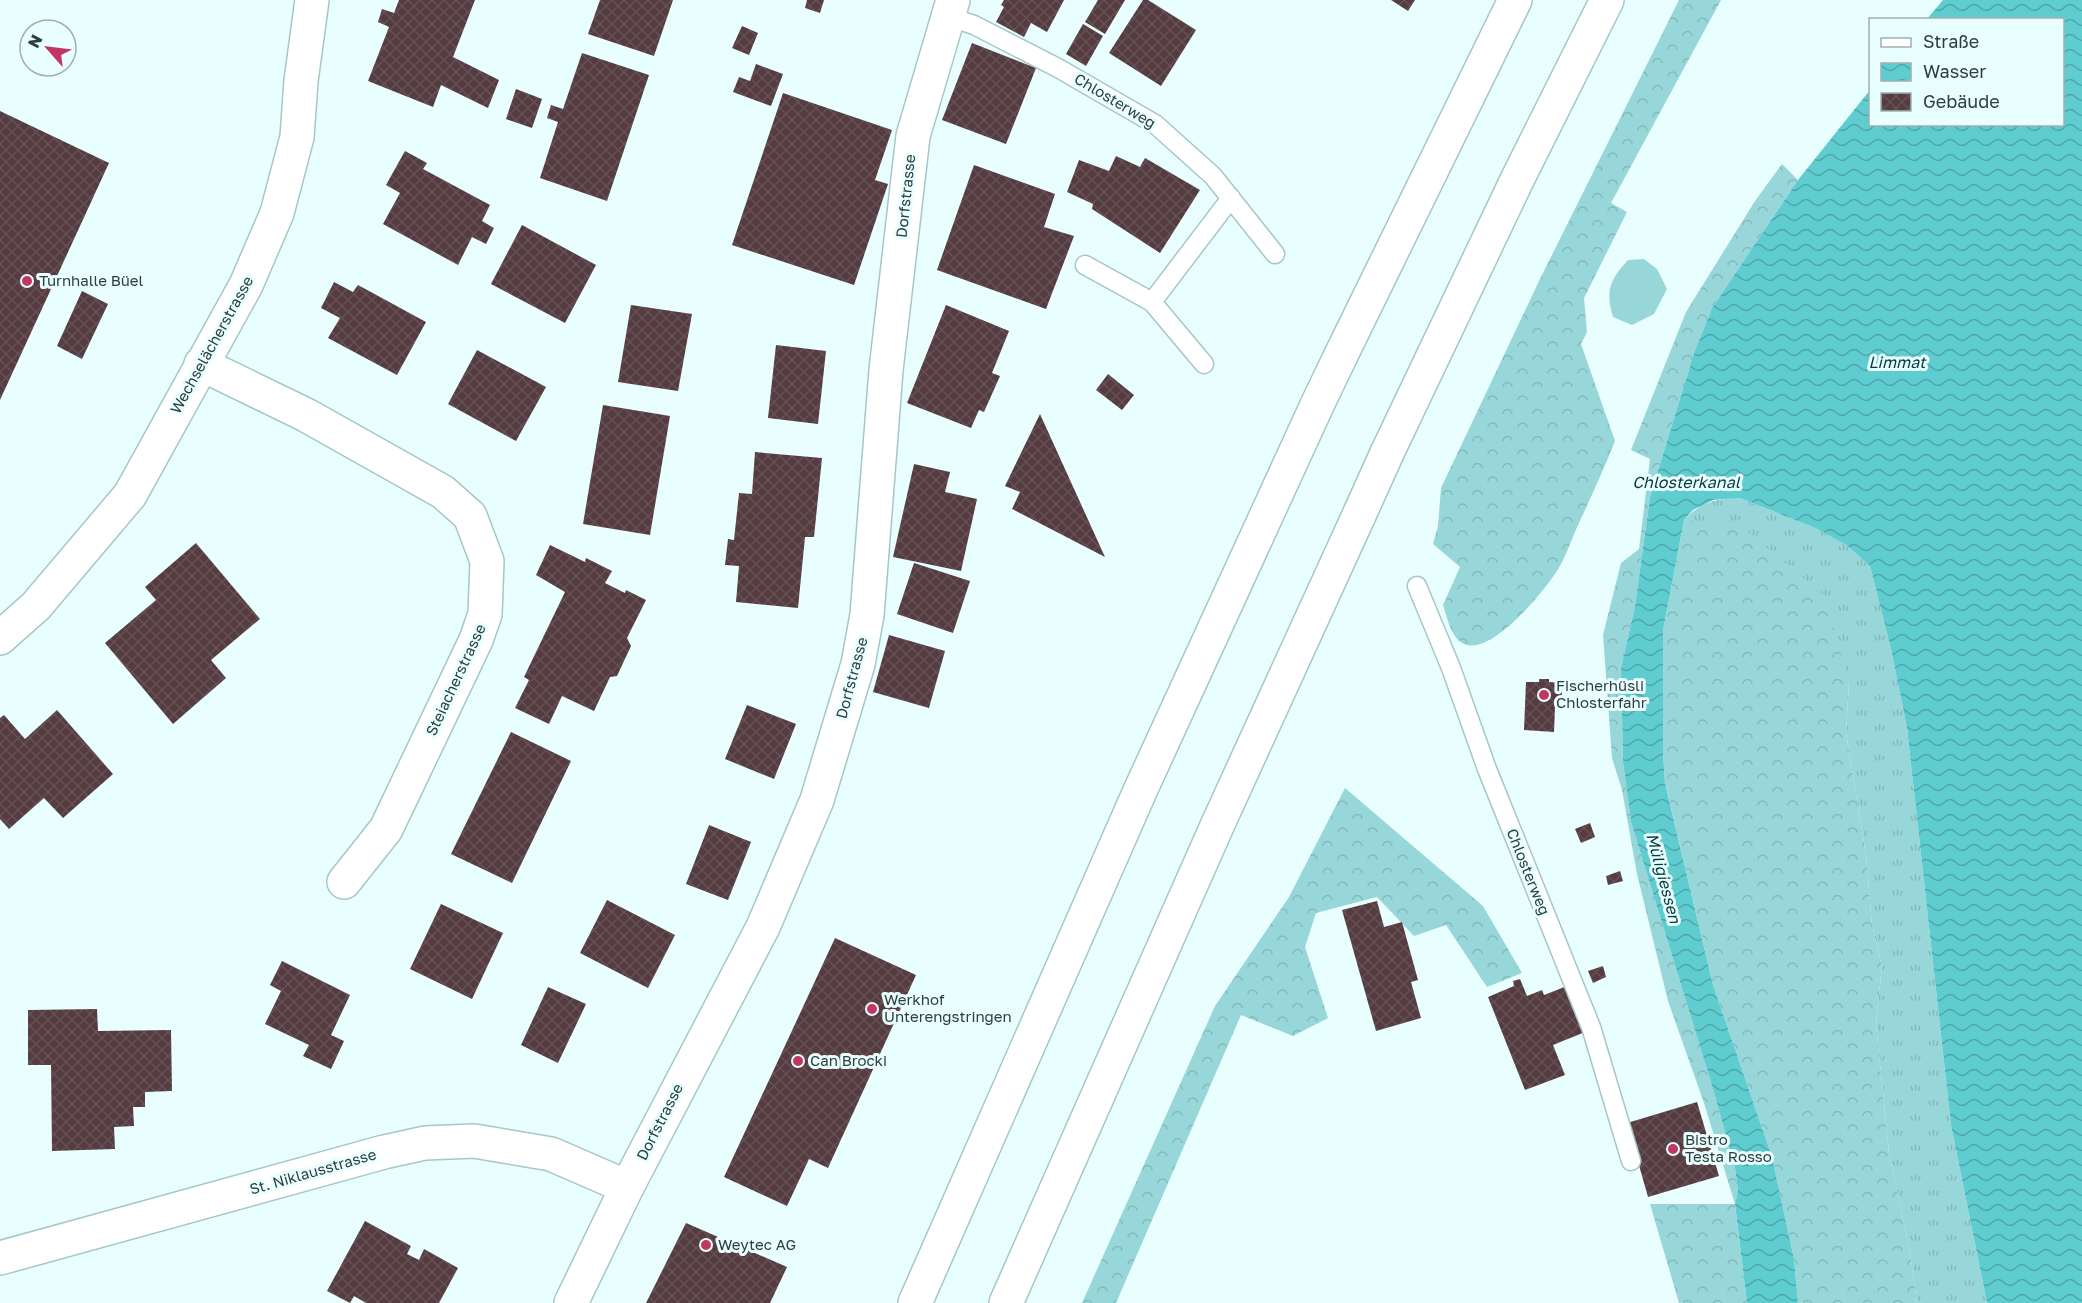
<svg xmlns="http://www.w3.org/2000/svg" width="2082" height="1303" font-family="'Golos Text',sans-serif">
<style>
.grass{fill:url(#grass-tufts)}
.forest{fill:url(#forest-crowns)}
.park{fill:#98d7d9}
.water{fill:url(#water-waves)}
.building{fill:url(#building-cross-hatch)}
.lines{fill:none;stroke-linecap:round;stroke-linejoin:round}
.lane-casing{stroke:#a5c7c8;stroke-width:21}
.street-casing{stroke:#a5c7c8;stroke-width:36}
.secondary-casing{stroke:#a5c7c8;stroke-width:36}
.highway-casing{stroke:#a5c7c8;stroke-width:36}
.lane{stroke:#fff;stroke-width:18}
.street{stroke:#fff;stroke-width:33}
.secondary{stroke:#fff;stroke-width:33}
.highway{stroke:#fff;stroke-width:33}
.highway-bridge-casing{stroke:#a5c7c8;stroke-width:36;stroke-linecap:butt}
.highway-bridge{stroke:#fff;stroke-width:33}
.poi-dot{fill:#c33563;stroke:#e9feff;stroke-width:2}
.labels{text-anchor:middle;stroke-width:6;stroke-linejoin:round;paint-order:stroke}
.street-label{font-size:15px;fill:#2f3d3d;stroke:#e9feff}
.poi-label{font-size:15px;fill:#2f3d3d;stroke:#e9feff;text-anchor:start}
.water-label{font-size:16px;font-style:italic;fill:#073c3e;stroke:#e9feff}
</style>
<defs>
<pattern id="grass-tufts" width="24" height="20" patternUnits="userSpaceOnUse" patternTransform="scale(1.5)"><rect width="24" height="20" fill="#98d7d9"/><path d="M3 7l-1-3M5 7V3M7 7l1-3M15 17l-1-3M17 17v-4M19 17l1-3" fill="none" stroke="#83b9bb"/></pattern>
<pattern id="forest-crowns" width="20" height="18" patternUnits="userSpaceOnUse" patternTransform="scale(1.5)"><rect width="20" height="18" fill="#98d7d9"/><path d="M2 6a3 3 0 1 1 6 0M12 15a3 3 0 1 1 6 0" fill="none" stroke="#83b9bb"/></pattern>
<pattern id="water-waves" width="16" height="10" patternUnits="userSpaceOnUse" patternTransform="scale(1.5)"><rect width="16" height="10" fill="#5fccd0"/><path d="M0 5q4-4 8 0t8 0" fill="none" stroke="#4fa7aa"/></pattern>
<pattern id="building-cross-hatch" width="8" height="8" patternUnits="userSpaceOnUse" patternTransform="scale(1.5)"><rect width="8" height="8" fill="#553c41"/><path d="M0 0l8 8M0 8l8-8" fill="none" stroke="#655155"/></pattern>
</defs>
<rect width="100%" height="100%" fill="#e9feff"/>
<path class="grass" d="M1740 498 1815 528 1848 545 1870 566 1891 649 1907 728 1951 1125 1987 1303H1917L1910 1252 1889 1153 1876 1024 1882 966 1872 925 1866 855 1846 733 1849 681 1684 520C1701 502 1715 499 1740 498Z"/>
<g class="forest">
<path d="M1679 0H1721L1611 203 1627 212 1584 298 1587 332 1581 344 1615 441C1604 469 1591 497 1578 525 1571 540 1566 557 1557 571 1544 591 1492 656 1464 644 1451 638 1447 617 1443 605L1460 567 1433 544 1438 526 1441 488 1539 281Z"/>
<path d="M1782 164 1798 180 1712 308 1694 353 1650 497 1635 606 1621 668 1623 762 1631 822 1713 1089 1735 1168 1738 1191 1735 1205 1747 1303H1679L1650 1204H1735L1704 1103 1668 1001 1637 874 1622 790 1612 758 1603 635 1621 563 1639 549 1650 459 1631 450 1686 312 1755 201Z"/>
<path d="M1684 520 1742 527 1824 595 1849 681 1846 733 1866 855 1872 925 1882 966 1876 1024 1889 1153 1910 1252 1917 1303H1798L1794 1259 1772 1157 1713 985 1665 782 1663 753V631Z"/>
<path d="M1345 788 1483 906 1522 973 1487 987 1446 925 1414 936 1377 897 1316 913 1305 947 1328 1018 1293 1036 1241 1015 1116 1303H1082L1215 1006 1289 897Z"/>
</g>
<path class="park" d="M1644 259 1657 269 1667 289 1654 314 1632 325 1613 317C1605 290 1610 280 1628 260Z"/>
<path class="water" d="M1943 0H2082V1303H1987L1951 1125 1907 728 1891 649 1870 566 1847 545 1815 528 1740 498 1713 500 1693 510 1684 520 1663 631V753L1665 783 1713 985 1772 1157 1794 1259 1798 1303H1747L1735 1204 1738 1191 1735 1168 1713 1089 1631 822 1623 762 1621 668 1635 606 1650 497 1694 353 1712 308 1798 180 1870 90V124H2062V20L1927 19Z"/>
<g class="building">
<path d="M399 0H475L453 57 499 80 488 108 441 85 433 107 368 81 389 27 378 22 382 9 394 13Z"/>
<path d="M600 0H673L654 56 588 34Z"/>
<path d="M807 0H824L820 13 805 8Z"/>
<path d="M1004 0H1064L1047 32 1031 23 1024 37 996 22 1004 7 1001 5Z"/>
<path d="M1098 0H1125L1105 34 1085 22Z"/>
<path d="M1143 0H1148L1196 30 1161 86 1109 53Z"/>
<path d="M1391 0H1415L1408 11Z"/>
<path d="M1083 24 1103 36 1086 66 1066 54Z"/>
<path d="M742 26 758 33 749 55 732 48Z"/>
<path d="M972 43 1036 68 1006 144 942 120Z"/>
<path d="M582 53 649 75 607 201 540 178 558 122 547 118 551 105 563 109Z"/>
<path d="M756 64 783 74 771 106 733 92 739 77 750 81Z"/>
<path d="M516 89 542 99 532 128 506 119Z"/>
<path d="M783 93 892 130 875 180 888 184 854 285 732 245Z"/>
<path d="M0 111 109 163 0 400Z"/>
<path d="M405 151 427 163 423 169 490 205 482 221 494 228 486 244 472 237 458 265 383 224 400 193 386 185Z"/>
<path d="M1116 156 1140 167 1145 158 1200 190 1160 253 1092 209 1093 204 1067 192 1079 160 1109 171Z"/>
<path d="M974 165 1055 194 1044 227 1074 236 1046 309 937 270Z"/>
<path d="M522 225 596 265 565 323 491 284Z"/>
<path d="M334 282 353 292 358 285 426 322 397 375 328 338 340 318 321 308Z"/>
<path d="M82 291 108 304 82 359 57 346Z"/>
<path d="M631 305 692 314 678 391 618 382Z"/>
<path d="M946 305 1009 331 992 373 1000 376 984 412 979 410 971 428 907 403Z"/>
<path d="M776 345 826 351 818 424 768 418Z"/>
<path d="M477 350 546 387 516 441 448 404Z"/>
<path d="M1108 374 1134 395 1122 410 1096 390Z"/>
<path d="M603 405 670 416 650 535 583 524Z"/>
<path d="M1040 414 1105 557 1012 509 1020 492 1005 486Z"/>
<path d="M755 452 822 458 814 537H805L798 608 736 602 739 566 725 565 728 539 734 540 739 493 752 494Z"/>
<path d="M914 464 950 472 945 492 977 499 961 571 893 557Z"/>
<path d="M196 543 260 619 211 660 226 678 173 724 105 643 156 600 145 587Z"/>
<path d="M550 545 585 562 586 558 612 571 605 583 625 593 626 590 646 600 627 638 631 646 617 676 610 677 594 711 562 696 549 724 515 708 529 680 524 677 565 592 536 575Z"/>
<path d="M914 563 970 581 953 633 897 614Z"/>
<path d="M889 635 945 651 929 708 873 692Z"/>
<path d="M1539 679H1549V682L1562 683V708L1555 707 1554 732 1524 730 1526 682H1539Z"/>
<path d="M747 705 796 724 774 779 725 759Z"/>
<path d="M57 710 113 774 63 818 44 798 9 829 0 819V718L4 715 25 739Z"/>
<path d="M511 732 571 761 512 883 451 854Z"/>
<path d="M1590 823 1595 837 1581 843 1575 829Z"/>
<path d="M709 825 751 842 728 900 686 884Z"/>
<path d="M1620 871 1623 881 1608 885 1606 876Z"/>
<path d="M607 900 675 935 648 988 580 953Z"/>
<path d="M1377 901 1384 927 1402 922 1418 980 1411 982 1421 1018 1376 1031 1342 910Z"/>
<path d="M441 904 503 933 472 999 410 969Z"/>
<path d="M835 938 916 975 828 1168 809 1159 787 1206 724 1177Z"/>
<path d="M282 961 350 995 331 1035 344 1041 331 1069 303 1056 309 1045 265 1024 281 991 270 985Z"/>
<path d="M1603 966 1606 977 1593 983 1588 971Z"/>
<path d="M1520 979 1527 996 1542 990 1544 995 1567 986 1585 1032 1553 1045 1565 1075 1525 1090 1488 997 1514 986 1513 981Z"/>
<path d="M548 987 586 1004 558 1063 521 1045Z"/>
<path d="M97 1009 98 1031 171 1030 172 1091 145 1092V1107H133L134 1126 114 1127 115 1149 52 1151 51 1065H28V1010Z"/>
<path d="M1697 1102 1719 1176 1648 1197 1627 1123Z"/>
<path d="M365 1221 411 1246 407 1254 419 1260 424 1249 458 1268 439 1303H366L354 1296 350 1303 327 1291Z"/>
<path d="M686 1223 787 1267 770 1303H646Z"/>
</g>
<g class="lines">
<g class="lane-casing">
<g id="lane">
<path d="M947 16 974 25 1058 68 1155 124 1213 176 1275 254"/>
<path d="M1085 265 1152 302 1204 364"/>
<path d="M1152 302 1231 198"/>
<path d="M1417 586 1451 668 1487 769 1591 1027 1631 1161"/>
</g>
</g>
<g class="street-casing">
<g id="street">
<path d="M201 364 306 415 443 492 470 516 487 561 485 614 476 640 386 829 344 882"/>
<path d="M0 638 36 606 130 495 246 285 277 213 297 137 301 81 312 0"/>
<path d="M0 1258 384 1152 425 1143 474 1141 551 1154 627 1187"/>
</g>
</g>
<g class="secondary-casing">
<path id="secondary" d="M571 1303 627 1187 763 927 817 800 858 664 867 615 886 370 913 136 953 0"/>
</g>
<g class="highway-casing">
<g id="highway">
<path d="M1342 353 1515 0"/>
<path d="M1387 453 1517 180 1607 0"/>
<path d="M915 1303 1140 791 1318 403"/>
<path d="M1006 1303 1217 826 1360 513"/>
</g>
</g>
<use href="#lane" class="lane"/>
<use href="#street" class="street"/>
<use href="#secondary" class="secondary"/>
<use href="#highway" class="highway"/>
<g class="highway-bridge-casing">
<g id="highway-bridge">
<path d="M1318 403 1342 353"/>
<path d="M1360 513 1387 453"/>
</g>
</g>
<use href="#highway-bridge" class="highway-bridge"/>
</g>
<g class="poi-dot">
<circle cx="27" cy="281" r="6"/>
<circle cx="1544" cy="695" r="6"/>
<circle cx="872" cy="1009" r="6"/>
<circle cx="798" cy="1061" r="6"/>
<circle cx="1673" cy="1149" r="6"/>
<circle cx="706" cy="1245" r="6"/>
</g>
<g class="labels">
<g class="street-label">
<text transform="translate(1115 101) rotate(31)" y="5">Chlosterweg</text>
<text transform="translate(906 196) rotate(-84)" y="5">Dorfstrasse</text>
<text transform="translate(212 345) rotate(-61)" y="5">Wechselächerstrasse</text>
<text transform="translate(852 678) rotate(-75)" y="5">Dorfstrasse</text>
<text transform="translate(456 680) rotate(-65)" y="5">Steiacherstrasse</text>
<text transform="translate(1528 872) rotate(68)" y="5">Chlosterweg</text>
<text transform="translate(660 1122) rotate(-63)" y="5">Dorfstrasse</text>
<text transform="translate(313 1172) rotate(-16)" y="5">St. Niklausstrasse</text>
</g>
<g class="poi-label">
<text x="39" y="286">Turnhalle Büel</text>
<text x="1556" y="691">Fischerhüsli<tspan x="1556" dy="17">Chlosterfahr</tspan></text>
<text x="884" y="1005">Werkhof<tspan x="884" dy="17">Unterengstringen</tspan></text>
<text x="810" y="1066">Can Brocki</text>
<text x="1685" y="1145">Bistro<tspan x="1685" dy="17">Testa Rosso</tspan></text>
<text x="718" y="1250">Weytec AG</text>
</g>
<g class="water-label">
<text x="1897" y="368">Limmat</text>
<text x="1686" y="488">Chlosterkanal</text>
<text transform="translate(1664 878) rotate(75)" y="6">Müligiessen</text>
</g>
</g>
<rect x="1869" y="18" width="195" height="108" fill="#e9feff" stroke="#9fb1b1" stroke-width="1.5"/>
<rect x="1881" y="38" width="30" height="9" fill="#ffffff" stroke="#9fb1b1" stroke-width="1.5"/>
<text x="1923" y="48" font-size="18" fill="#2f3d3d">Straße</text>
<rect x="1881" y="63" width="30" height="18" fill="url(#water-waves)" stroke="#9fb1b1" stroke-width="1.5"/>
<text x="1923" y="78" font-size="18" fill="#2f3d3d">Wasser</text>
<rect x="1881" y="93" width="30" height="18" fill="url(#building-cross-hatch)" stroke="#9fb1b1" stroke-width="1.5"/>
<text x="1923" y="108" font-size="18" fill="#2f3d3d">Gebäude</text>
<g transform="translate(48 48) rotate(298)"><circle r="28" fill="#e9feff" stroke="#9fb1b1" stroke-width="1.5"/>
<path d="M0-4.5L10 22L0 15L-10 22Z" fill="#c33563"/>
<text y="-9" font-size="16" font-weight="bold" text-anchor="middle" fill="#2f3d3d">N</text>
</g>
</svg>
